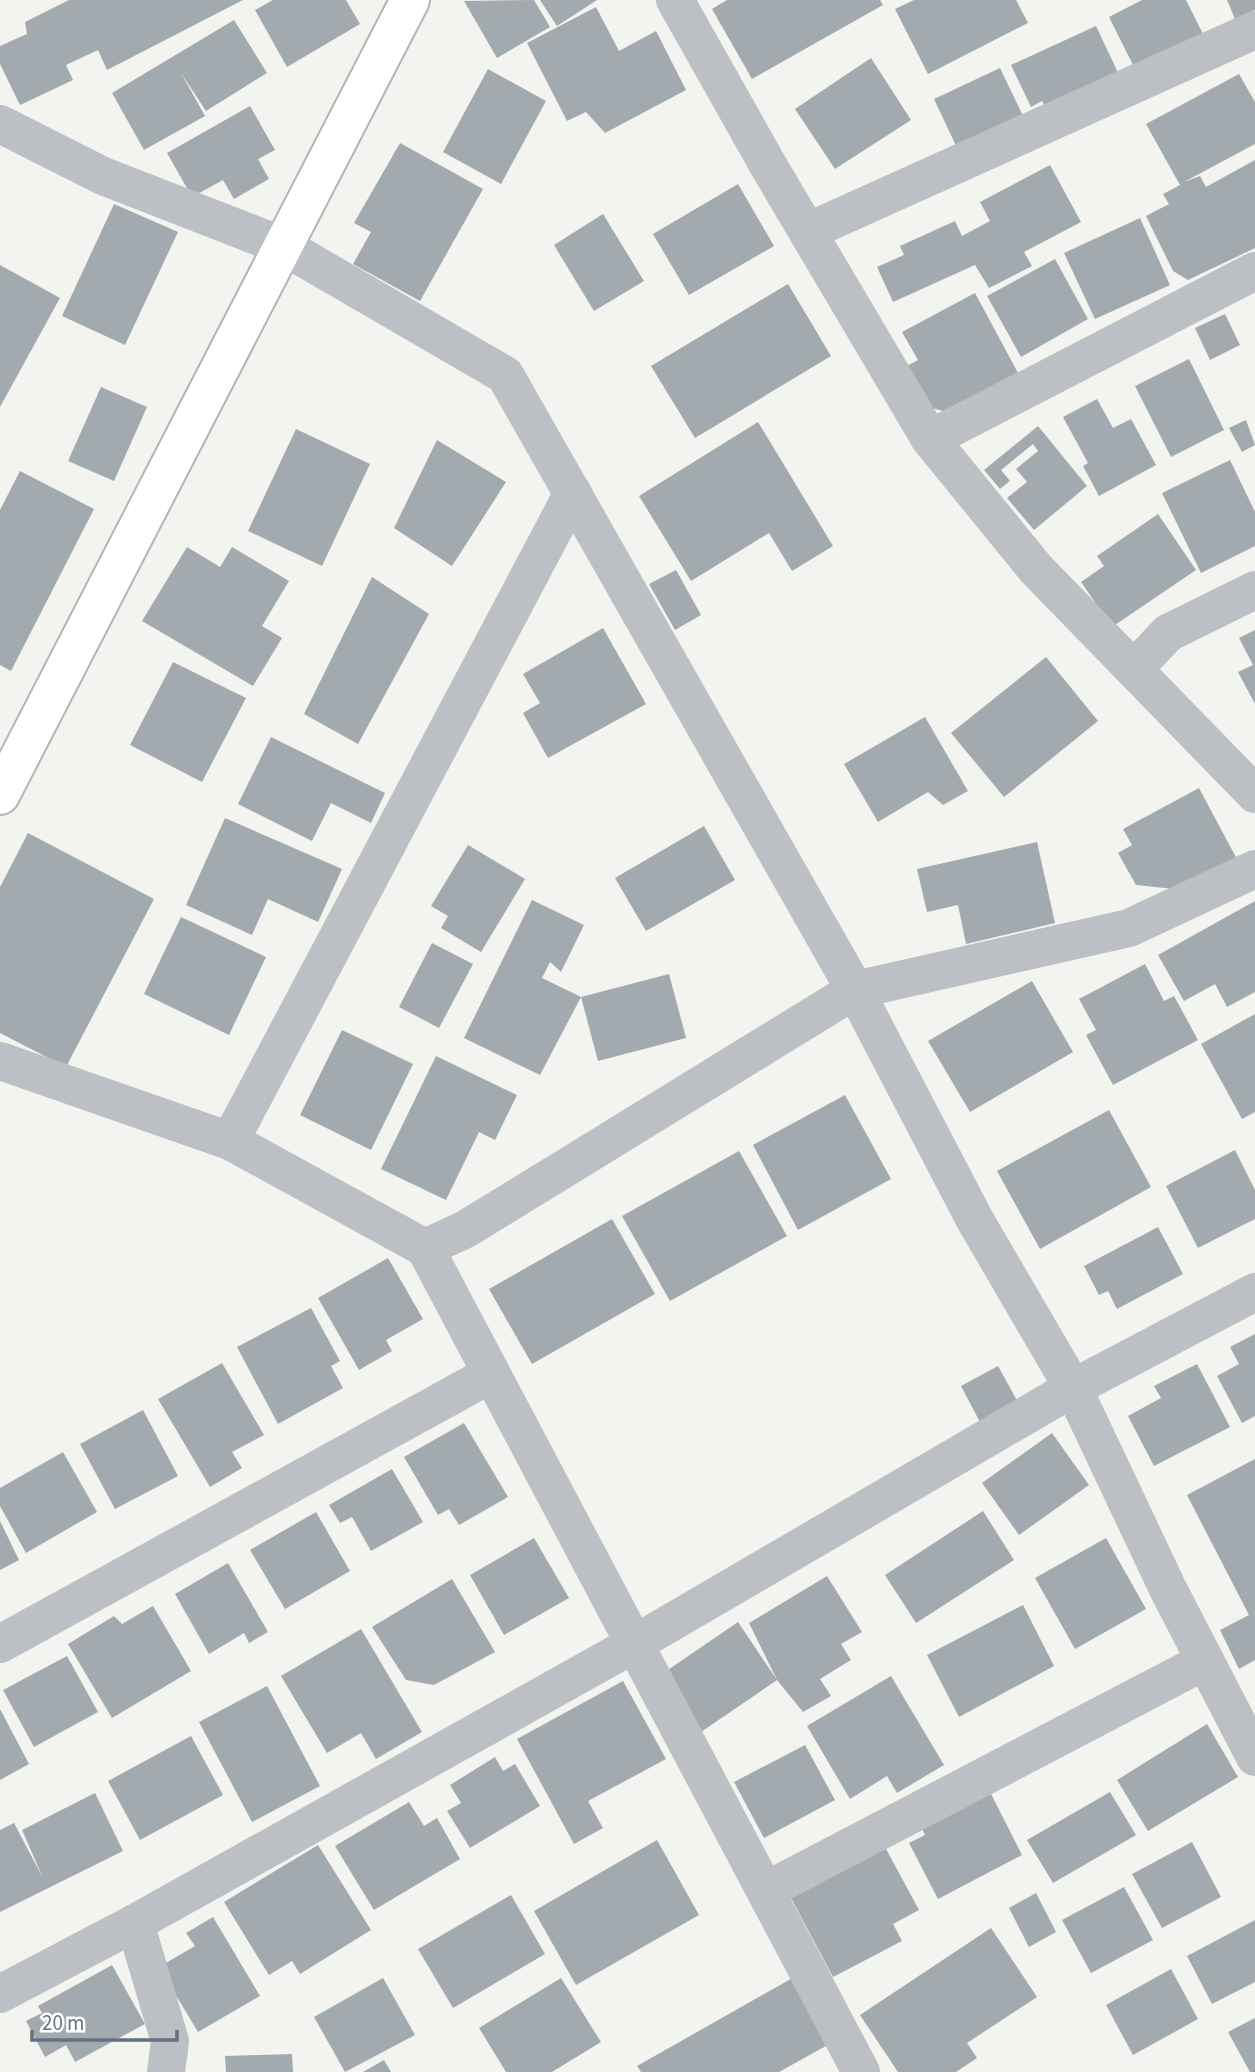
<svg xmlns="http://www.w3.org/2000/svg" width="1255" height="2072" font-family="'Source Sans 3',sans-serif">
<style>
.building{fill:#a3aaaf}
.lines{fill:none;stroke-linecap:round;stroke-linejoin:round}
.secondary-casing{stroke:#b1b5b9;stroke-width:42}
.street{stroke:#bcbfc3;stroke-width:38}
.secondary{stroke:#fff;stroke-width:38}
</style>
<rect width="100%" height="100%" fill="#f3f3ef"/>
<g class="building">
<path d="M69 0H243L107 70 98 50 66 65 73 80 20 105 0 64V46L27 34 25 22Z"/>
<path d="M273 0H346L360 24 287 67 255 10Z"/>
<path d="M534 0 550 27 497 58 464 1Z"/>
<path d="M540 0H597L557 26Z"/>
<path d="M727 0H880L883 5 752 79 712 9Z"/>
<path d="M914 0H1016L1028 23 928 74 895 9Z"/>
<path d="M1142 0H1186L1206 40 1138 75 1109 17Z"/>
<path d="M1227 0H1255V10L1235 19Z"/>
<path d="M596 7 619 51 656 31 686 90 605 133 586 112 567 121 527 43Z"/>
<path d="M234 20 267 73 206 111 181 73 205 116 144 150 112 93Z"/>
<path d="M1096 26 1121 79 1049 114 1042 101 1031 107 1011 65Z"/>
<path d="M871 58 911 120 835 169 795 109Z"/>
<path d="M1000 68 1024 118 958 150 934 99Z"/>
<path d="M488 69 546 101 501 184 443 152Z"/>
<path d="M1239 74 1255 102V144L1184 182 1200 176 1206 187 1255 160V248L1188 280 1173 271 1146 216 1169 204 1163 194 1180 185 1146 124Z"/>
<path d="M250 106 275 150 258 159 269 179 234 199 223 180 192 197 167 153Z"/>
<path d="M400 143 483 189 420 301 353 264 371 232 354 223Z"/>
<path d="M1050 165 1081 222 1024 252 1032 266 989 288 975 265 893 302 877 267 904 255 900 246 955 221 962 236 990 221 980 202Z"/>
<path d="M738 184 774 246 689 295 653 234Z"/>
<path d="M114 204 178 232 125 345 62 316Z"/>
<path d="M603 214 644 281 594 311 554 245Z"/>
<path d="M1140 218 1170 285 1095 319 1064 253Z"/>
<path d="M1055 259 1088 319 1021 357 987 296Z"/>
<path d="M0 265 60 298 0 407Z"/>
<path d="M788 284 831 356 695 438 651 366Z"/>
<path d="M975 293 1018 373 946 412 926 406 905 367 918 360 902 332Z"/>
<path d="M1225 314 1240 345 1210 360 1195 328Z"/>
<path d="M1189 359 1224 430 1171 457 1135 386Z"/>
<path d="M101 387 147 407 114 481 68 461Z"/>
<path d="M1097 399 1113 428 1131 419 1156 465 1099 496 1083 466 1088 463 1063 417Z"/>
<path d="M1246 420 1255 445 1242 452 1229 428Z"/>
<path d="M758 422 833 546 792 571 769 533 691 581 639 496Z"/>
<path d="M1038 426 1087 486 1034 530 1007 498 1027 482 1016 469 1038 451 1033 444 1001 470 1010 481 1000 489 984 470Z"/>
<path d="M296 429 370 464 322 566 248 531Z"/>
<path d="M437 440 506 482 452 566 394 528Z"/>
<path d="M1230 460 1255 512V546L1201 573 1162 493Z"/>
<path d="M20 471 94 509 11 671 0 665V510Z"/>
<path d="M1158 514 1196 570 1112 627 1081 582 1104 566 1097 556Z"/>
<path d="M187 547 220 567 232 547 289 581 262 626 282 638 253 686 142 621Z"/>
<path d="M676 570 701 615 675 630 649 584Z"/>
<path d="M372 577 429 614 358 744 304 714Z"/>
<path d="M603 628 646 704 548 758 523 713 540 703 523 674Z"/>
<path d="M1255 630V704L1238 672 1253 665 1239 638Z"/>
<path d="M1046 657 1098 721 1004 797 951 733Z"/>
<path d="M173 662 246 698 202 782 130 745Z"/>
<path d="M925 717 968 791 943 805 928 792 878 822 844 764Z"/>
<path d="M271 737 385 793 371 823 331 803 312 841 238 804Z"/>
<path d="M1199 788 1238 861 1184 890 1136 885 1118 853 1132 845 1123 829Z"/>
<path d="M225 818 342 869 318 922 268 899 252 935 186 905Z"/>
<path d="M704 826 735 880 646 931 615 878Z"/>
<path d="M28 833 154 899 66 1067 0 1033V887Z"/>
<path d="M1037 842 1055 923 966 944 958 905 927 912 917 869Z"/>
<path d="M468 845 525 879 481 952 441 928 448 916 431 906Z"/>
<path d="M532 900 584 925 561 972 550 962 542 978 581 997 540 1075 464 1038Z"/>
<path d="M1255 901V992L1227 1007 1215 984 1184 1001 1158 955Z"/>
<path d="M181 917 266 957 229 1035 144 994Z"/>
<path d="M432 943 473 964 439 1028 399 1007Z"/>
<path d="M1145 964 1164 1001 1174 996 1198 1040 1113 1085 1086 1035 1096 1030 1079 999Z"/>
<path d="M669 974 686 1038 598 1061 581 997Z"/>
<path d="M1032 981 1073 1052 970 1112 928 1041Z"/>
<path d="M1255 1014V1112L1242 1119 1201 1044Z"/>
<path d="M342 1030 413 1064 371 1150 300 1115Z"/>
<path d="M436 1056 517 1095 495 1140 479 1132 446 1200 381 1169Z"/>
<path d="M845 1095 891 1179 798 1230 753 1145Z"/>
<path d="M1109 1110 1151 1187 1040 1249 997 1171Z"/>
<path d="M1235 1150 1255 1190V1219L1198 1248 1166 1186Z"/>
<path d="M739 1151 787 1236 670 1301 622 1216Z"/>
<path d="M612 1219 655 1294 532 1364 489 1289Z"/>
<path d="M1158 1227 1183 1274 1117 1309 1108 1291 1099 1295 1084 1266Z"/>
<path d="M388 1258 423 1319 386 1340 392 1351 359 1370 318 1298Z"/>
<path d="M311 1308 340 1361 331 1366 343 1388 278 1424 237 1347Z"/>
<path d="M1255 1334V1416L1242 1423 1217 1376 1239 1364 1230 1347Z"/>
<path d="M222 1363 264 1435 232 1452 242 1468 210 1487 158 1399Z"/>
<path d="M1197 1364 1230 1427 1154 1466 1128 1416 1161 1398 1154 1386Z"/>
<path d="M998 1366 1020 1406 982 1426 961 1386Z"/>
<path d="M143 1410 178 1476 115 1509 80 1444Z"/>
<path d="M464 1423 508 1497 459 1525 449 1509 438 1515 404 1457Z"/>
<path d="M1052 1433 1089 1485 1019 1535 982 1483Z"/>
<path d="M63 1452 97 1512 26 1553 0 1506V1488Z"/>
<path d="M1255 1459V1660L1239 1669 1220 1630 1249 1615 1187 1495Z"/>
<path d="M392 1469 423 1522 371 1551 352 1517 340 1523 329 1505Z"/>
<path d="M983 1511 1014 1560 916 1623 885 1575Z"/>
<path d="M316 1512 350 1571 285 1609 250 1550Z"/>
<path d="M0 1521 19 1560 0 1570Z"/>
<path d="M534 1538 569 1598 504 1635 470 1575Z"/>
<path d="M1106 1538 1146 1609 1075 1649 1035 1578Z"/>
<path d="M228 1563 268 1632 249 1643 244 1633 209 1654 175 1594Z"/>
<path d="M827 1576 862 1632 841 1644 851 1660 820 1679 831 1696 803 1712 777 1680 749 1623Z"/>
<path d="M452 1579 495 1652 434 1685 406 1680 372 1627Z"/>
<path d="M1023 1605 1054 1666 959 1717 927 1655Z"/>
<path d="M153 1606 191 1671 112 1718 68 1644 114 1616 122 1624Z"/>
<path d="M738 1622 777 1680 698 1734 659 1676Z"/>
<path d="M361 1629 422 1732 376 1759 361 1733 327 1753 281 1676Z"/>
<path d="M67 1656 98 1712 34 1747 3 1690Z"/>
<path d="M891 1676 944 1765 897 1793 887 1776 850 1799 807 1726Z"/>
<path d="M623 1681 666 1759 588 1801 603 1828 574 1844 517 1739Z"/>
<path d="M267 1686 320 1786 252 1822 199 1722Z"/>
<path d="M0 1709 29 1764 0 1780Z"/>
<path d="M1207 1724 1238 1777 1148 1831 1117 1780Z"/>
<path d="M191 1736 223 1795 140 1840 108 1781Z"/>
<path d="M805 1745 835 1800 764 1838 734 1782Z"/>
<path d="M495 1757 503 1771 515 1764 540 1806 470 1848 447 1811 461 1803 450 1785Z"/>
<path d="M989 1790 1022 1855 938 1899 909 1843 925 1835 920 1825Z"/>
<path d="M1110 1792 1136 1835 1053 1883 1027 1840Z"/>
<path d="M95 1793 123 1851 0 1912V1830L14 1823 43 1878 22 1830Z"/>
<path d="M409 1802 424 1826 437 1818 460 1859 374 1910 335 1846Z"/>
<path d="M657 1840 699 1915 576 1985 534 1911Z"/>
<path d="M1192 1842 1221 1897 1162 1928 1132 1874Z"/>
<path d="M318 1845 371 1930 300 1974 292 1961 269 1975 224 1902Z"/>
<path d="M885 1847 919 1910 893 1924 902 1941 833 1977 791 1898Z"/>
<path d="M1124 1887 1153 1940 1091 1973 1062 1920Z"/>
<path d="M1036 1893 1056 1932 1029 1947 1009 1908Z"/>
<path d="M511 1895 545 1954 453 2008 418 1949Z"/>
<path d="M213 1917 260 1996 198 2032 159 1967 195 1946 186 1933Z"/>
<path d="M1255 1920V1982L1212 2004 1187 1956Z"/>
<path d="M991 1928 1037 1997 967 2043 977 2058 956 2072H898L860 2015Z"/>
<path d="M112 1965 145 2024 75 2062 66 2045 45 2057 26 2021 42 2013 38 2006Z"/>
<path d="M1171 1969 1198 2019 1133 2055 1106 2005Z"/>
<path d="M796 1976 833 2042 779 2072H641L637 2066Z"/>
<path d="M383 1978 415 2035 345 2072 314 2017Z"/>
<path d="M561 1978 601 2042 552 2072H506L479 2028Z"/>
<path d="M1255 2018V2072H1250L1228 2032Z"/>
<path d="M292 2054 293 2072H226L225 2056Z"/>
<path d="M384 2060 391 2072H363Z"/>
</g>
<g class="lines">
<g class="secondary-casing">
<path id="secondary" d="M0 795 410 0"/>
</g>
<g class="street">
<path d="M675 0 768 165 930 439 1036 569 1255 794"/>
<path d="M0 124 103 176 283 246 505 375 855 990 975 1220 1073 1388 1168 1589 1255 1757"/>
<path d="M809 231 1255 30"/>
<path d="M930 439 1255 271"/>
<path d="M1134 669 1168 633 1255 590"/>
<path d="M0 1061 230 1141 425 1248 861 2072"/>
<path d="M230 1141 573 493"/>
<path d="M425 1248 466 1229 855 990 1129 928 1255 869"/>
<path d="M0 1644 491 1374"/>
<path d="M767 1890 1205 1661"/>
<path d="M135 1923 170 2041 166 2072"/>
<path d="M0 1994 135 1923 636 1643 1073 1388 1255 1292"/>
</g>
<use href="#secondary" class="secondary"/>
</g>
<path d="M32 2030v10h145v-10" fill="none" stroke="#65717e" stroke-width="3.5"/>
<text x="42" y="2030" font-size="21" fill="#65717e" stroke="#ffffff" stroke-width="5" paint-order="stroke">20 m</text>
</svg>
